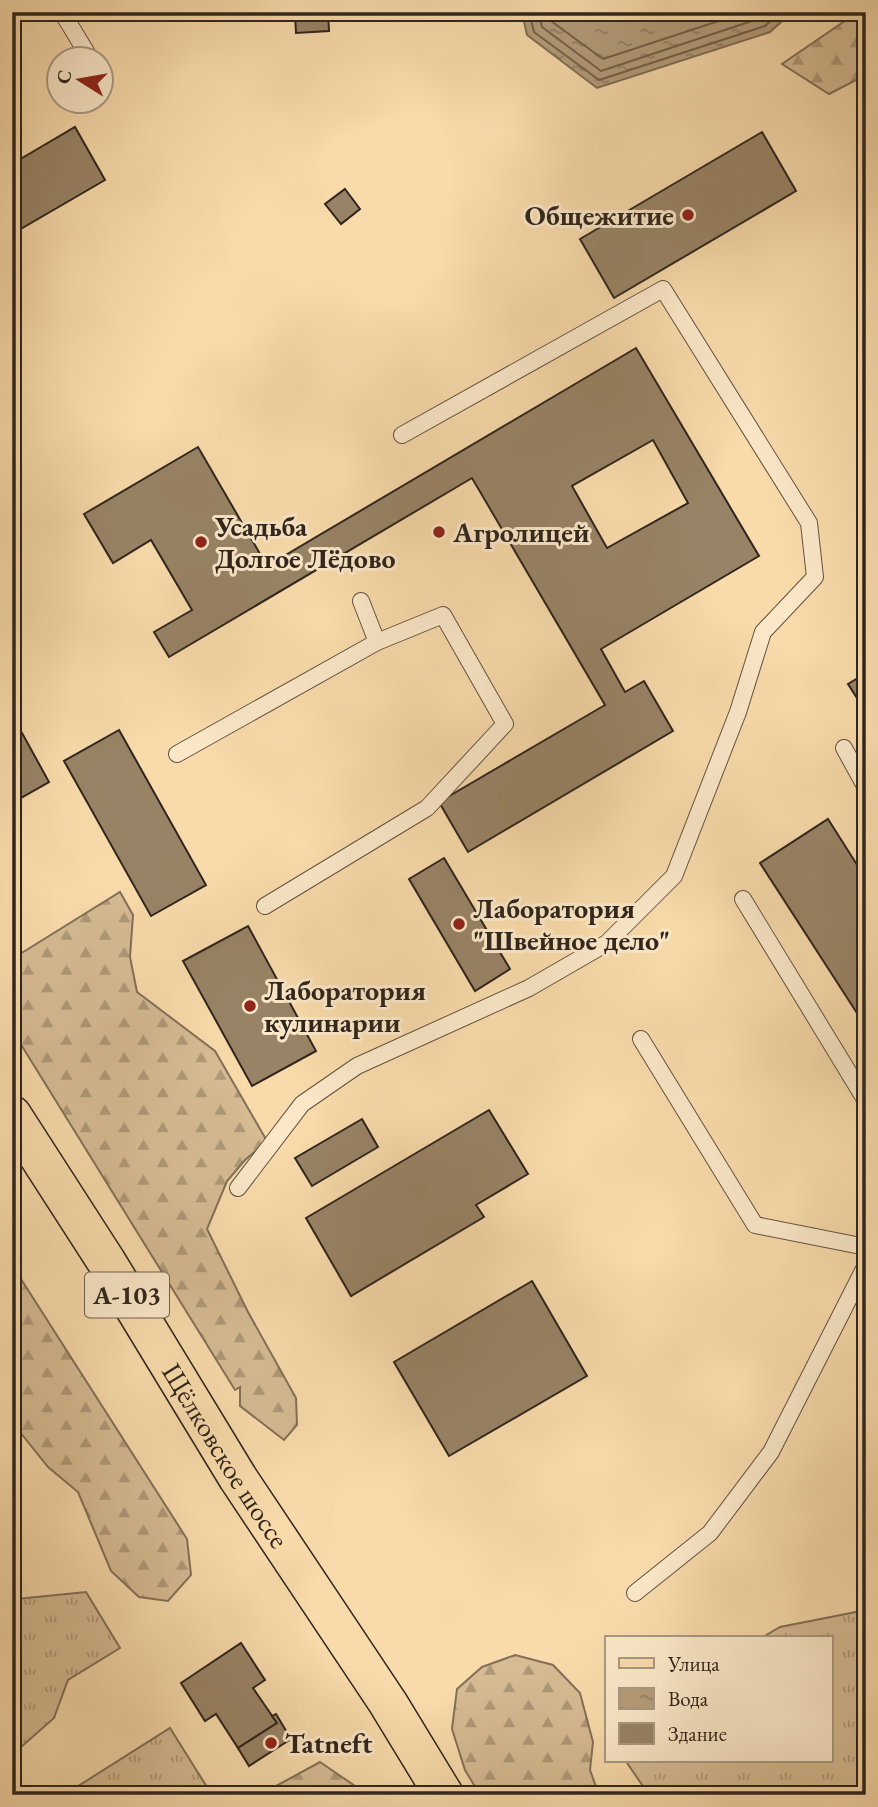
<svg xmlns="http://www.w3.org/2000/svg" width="878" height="1807" font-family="'EB Garamond',serif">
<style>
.grass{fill:url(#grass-tufts);stroke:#827058;stroke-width:2}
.forest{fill:url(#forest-firs);stroke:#827058;stroke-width:2}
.water{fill:url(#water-ripples);stroke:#7f6c54;stroke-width:2}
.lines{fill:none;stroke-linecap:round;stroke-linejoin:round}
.shore{stroke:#72604b;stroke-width:2}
.building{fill:#988366;stroke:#2f251c;stroke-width:2;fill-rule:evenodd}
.service-casing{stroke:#615240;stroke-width:18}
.primary-casing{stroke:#2f251c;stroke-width:41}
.service{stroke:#fae7c8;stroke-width:16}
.primary{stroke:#f8daab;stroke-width:38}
.poi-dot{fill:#8f2418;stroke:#fae7c8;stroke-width:2.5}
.labels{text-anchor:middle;stroke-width:6;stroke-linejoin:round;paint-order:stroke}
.shield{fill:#fae7c8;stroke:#6c5f50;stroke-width:2}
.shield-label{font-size:26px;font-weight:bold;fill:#2f251c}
.poi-label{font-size:28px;font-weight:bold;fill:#2f251c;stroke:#fae7c8;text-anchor:start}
.street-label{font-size:28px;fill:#2f251c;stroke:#fae7c8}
</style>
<defs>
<pattern id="grass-tufts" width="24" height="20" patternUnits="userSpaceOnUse" patternTransform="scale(1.75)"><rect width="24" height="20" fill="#d6bb93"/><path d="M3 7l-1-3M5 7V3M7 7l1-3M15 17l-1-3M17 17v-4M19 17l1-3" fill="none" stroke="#ae9877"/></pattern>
<pattern id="forest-firs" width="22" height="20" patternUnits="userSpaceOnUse" patternTransform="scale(1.75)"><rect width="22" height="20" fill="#d6bb93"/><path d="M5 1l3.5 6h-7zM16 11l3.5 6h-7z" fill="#ae9877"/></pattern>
<pattern id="water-ripples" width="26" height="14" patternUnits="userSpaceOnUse" patternTransform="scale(1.75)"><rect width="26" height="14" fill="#b49c7a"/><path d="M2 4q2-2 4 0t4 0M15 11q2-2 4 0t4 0" fill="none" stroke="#937f63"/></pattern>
</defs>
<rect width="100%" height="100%" fill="#f8daab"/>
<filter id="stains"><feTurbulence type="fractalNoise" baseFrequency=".00286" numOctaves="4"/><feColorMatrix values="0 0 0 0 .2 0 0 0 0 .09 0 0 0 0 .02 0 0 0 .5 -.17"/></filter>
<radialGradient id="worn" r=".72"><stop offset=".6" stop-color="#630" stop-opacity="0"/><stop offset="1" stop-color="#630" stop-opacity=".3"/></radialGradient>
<g class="grass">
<path d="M86 1592 120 1648 68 1680 54 1718 12 1755V1604L17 1599Z"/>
<path d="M866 1610V1795H649L625 1760H831V1637H763L780 1627Z"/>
<path d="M170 1728 212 1795H64Z"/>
</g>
<g class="forest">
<path d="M858 12H866V75L829 94 782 64Z"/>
<path d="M120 892 133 915 130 957 137 992 215 1051 267 1141 245 1160 227 1181 207 1229 248 1312 296 1398 297 1425 284 1440 240 1406V1387L235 1390 12 1030V959Z"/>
<path d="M12 1265 187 1539 191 1575 168 1601 139 1597 111 1571 78 1492 48 1467 12 1422Z"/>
<path d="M515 1655 553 1665 580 1693 593 1742 590 1770 599 1795H480L465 1770 452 1729 457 1689 482 1667Z"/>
<path d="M320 1762 355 1786 360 1795H272L276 1786Z"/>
</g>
<path class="water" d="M522 12H792L770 32 597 88 527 35Z"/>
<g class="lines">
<g class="shore">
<path d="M529 12 534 32 599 80 765 26 781 12"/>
<path d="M538 12 542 27 601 71 761 18 768 12"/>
<path d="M549 12 551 21 603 59 746 12"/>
</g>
</g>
<g class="building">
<path d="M328 13 329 31 296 33 295 15Z"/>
<path d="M75 127 105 180 12 234V164Z"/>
<path d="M762 132 796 191 614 298 580 239Z"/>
<path d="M345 189 360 209 341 224 325 204Z"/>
<path d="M636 348 759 556 601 649 625 692 644 681 673 731 468 852 439 802 605 705 472 478 169 657 154 632 192 610 151 540 113 563 84 514 198 447 267 566ZM653 440 688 503 607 548 572 486Z"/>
<path d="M866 673V712L848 684Z"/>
<path d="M119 730 206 885 151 916 64 761Z"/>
<path d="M22 733 49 782 12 803V739Z"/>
<path d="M828 819 866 879V1027L760 863Z"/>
<path d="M444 858 510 969 475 991 409 879Z"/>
<path d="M248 926 316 1051 252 1086 183 961Z"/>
<path d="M489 1110 528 1174 476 1205 484 1217 351 1296 306 1218Z"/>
<path d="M362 1119 378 1147 312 1186 295 1158Z"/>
<path d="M532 1281 587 1376 449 1456 394 1362Z"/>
<path d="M241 1643 265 1680 253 1688 277 1723 238 1748 216 1714 205 1721 181 1683Z"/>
<path d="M276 1714 291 1739 249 1766 238 1748 277 1723 272 1716Z"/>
</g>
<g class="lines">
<g class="service-casing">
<g id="service">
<path d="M62 12 91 60"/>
<path d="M102 76 103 78"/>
<path d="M844 748 866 788"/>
<path d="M177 754 377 642 361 601"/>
<path d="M743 899 866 1101"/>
<path d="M265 906 427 808 505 724 443 615 377 642"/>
<path d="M641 1039 755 1225 866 1247"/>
<path d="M238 1188 302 1104 357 1066 529 988 607 943 674 876 738 712 763 632 815 577 809 523 663 289 402 435"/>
<path d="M635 1593 710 1533 771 1452 866 1265"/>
</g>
</g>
<g class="primary-casing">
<g id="primary">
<path id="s1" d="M12 1115 106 1261 238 1478 388 1703 444 1795"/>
</g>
</g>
<use href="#service" class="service"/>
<use href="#primary" class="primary"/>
</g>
<g class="poi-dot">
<circle cx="688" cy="215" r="7"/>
<circle cx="439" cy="532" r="7"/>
<circle cx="201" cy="542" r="7"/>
<circle cx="459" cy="924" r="7"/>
<circle cx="250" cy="1006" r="7"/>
<circle cx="271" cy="1743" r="7"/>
</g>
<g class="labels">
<rect class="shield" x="85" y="1272.5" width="84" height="45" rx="5"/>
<g class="shield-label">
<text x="127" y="1304">А-103</text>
</g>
<g class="poi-label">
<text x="674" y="225" text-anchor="end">Общежитие</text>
<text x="215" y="536">Усадьба<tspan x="215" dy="32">Долгое Лёдово</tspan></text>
<text x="453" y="542">Агролицей</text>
<text x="473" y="918">Лаборатория<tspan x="473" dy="32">"Швейное дело"</tspan></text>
<text x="264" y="1000">Лаборатория<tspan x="264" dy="32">кулинарии</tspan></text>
<text x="285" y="1753">Tatneft</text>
</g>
<g class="street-label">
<text dy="10" stroke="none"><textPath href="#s1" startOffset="402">Щёлковское шоссе</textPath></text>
</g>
</g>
<rect width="878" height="1807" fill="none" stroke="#f8daab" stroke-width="42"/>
<rect x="14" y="14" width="850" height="1779" fill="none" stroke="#2f251c" stroke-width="3.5"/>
<rect x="21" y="21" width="836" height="1765" fill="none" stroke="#2f251c" stroke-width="2"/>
<rect x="605" y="1636" width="228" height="126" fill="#fae7c8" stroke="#a99983" stroke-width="2"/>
<rect x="619" y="1658" width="35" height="10" fill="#f8daab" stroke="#a99983" stroke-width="2"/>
<text x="668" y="1671" font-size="21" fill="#2f251c">Улица</text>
<rect x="619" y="1688" width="35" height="21" fill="url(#water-ripples)" stroke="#a99983" stroke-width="2"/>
<text x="668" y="1706" font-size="21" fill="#2f251c">Вода</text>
<rect x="619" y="1723" width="35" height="21" fill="#988366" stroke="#a99983" stroke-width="2"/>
<text x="668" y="1741" font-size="21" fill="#2f251c">Здание</text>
<g transform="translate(80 80) rotate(281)"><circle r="33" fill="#fae7c8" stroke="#a99983" stroke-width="2"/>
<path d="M0-5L12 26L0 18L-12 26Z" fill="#8f2418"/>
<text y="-10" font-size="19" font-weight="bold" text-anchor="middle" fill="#2f251c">С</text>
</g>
<rect width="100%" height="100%" filter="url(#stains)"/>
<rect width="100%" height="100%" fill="url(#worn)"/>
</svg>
